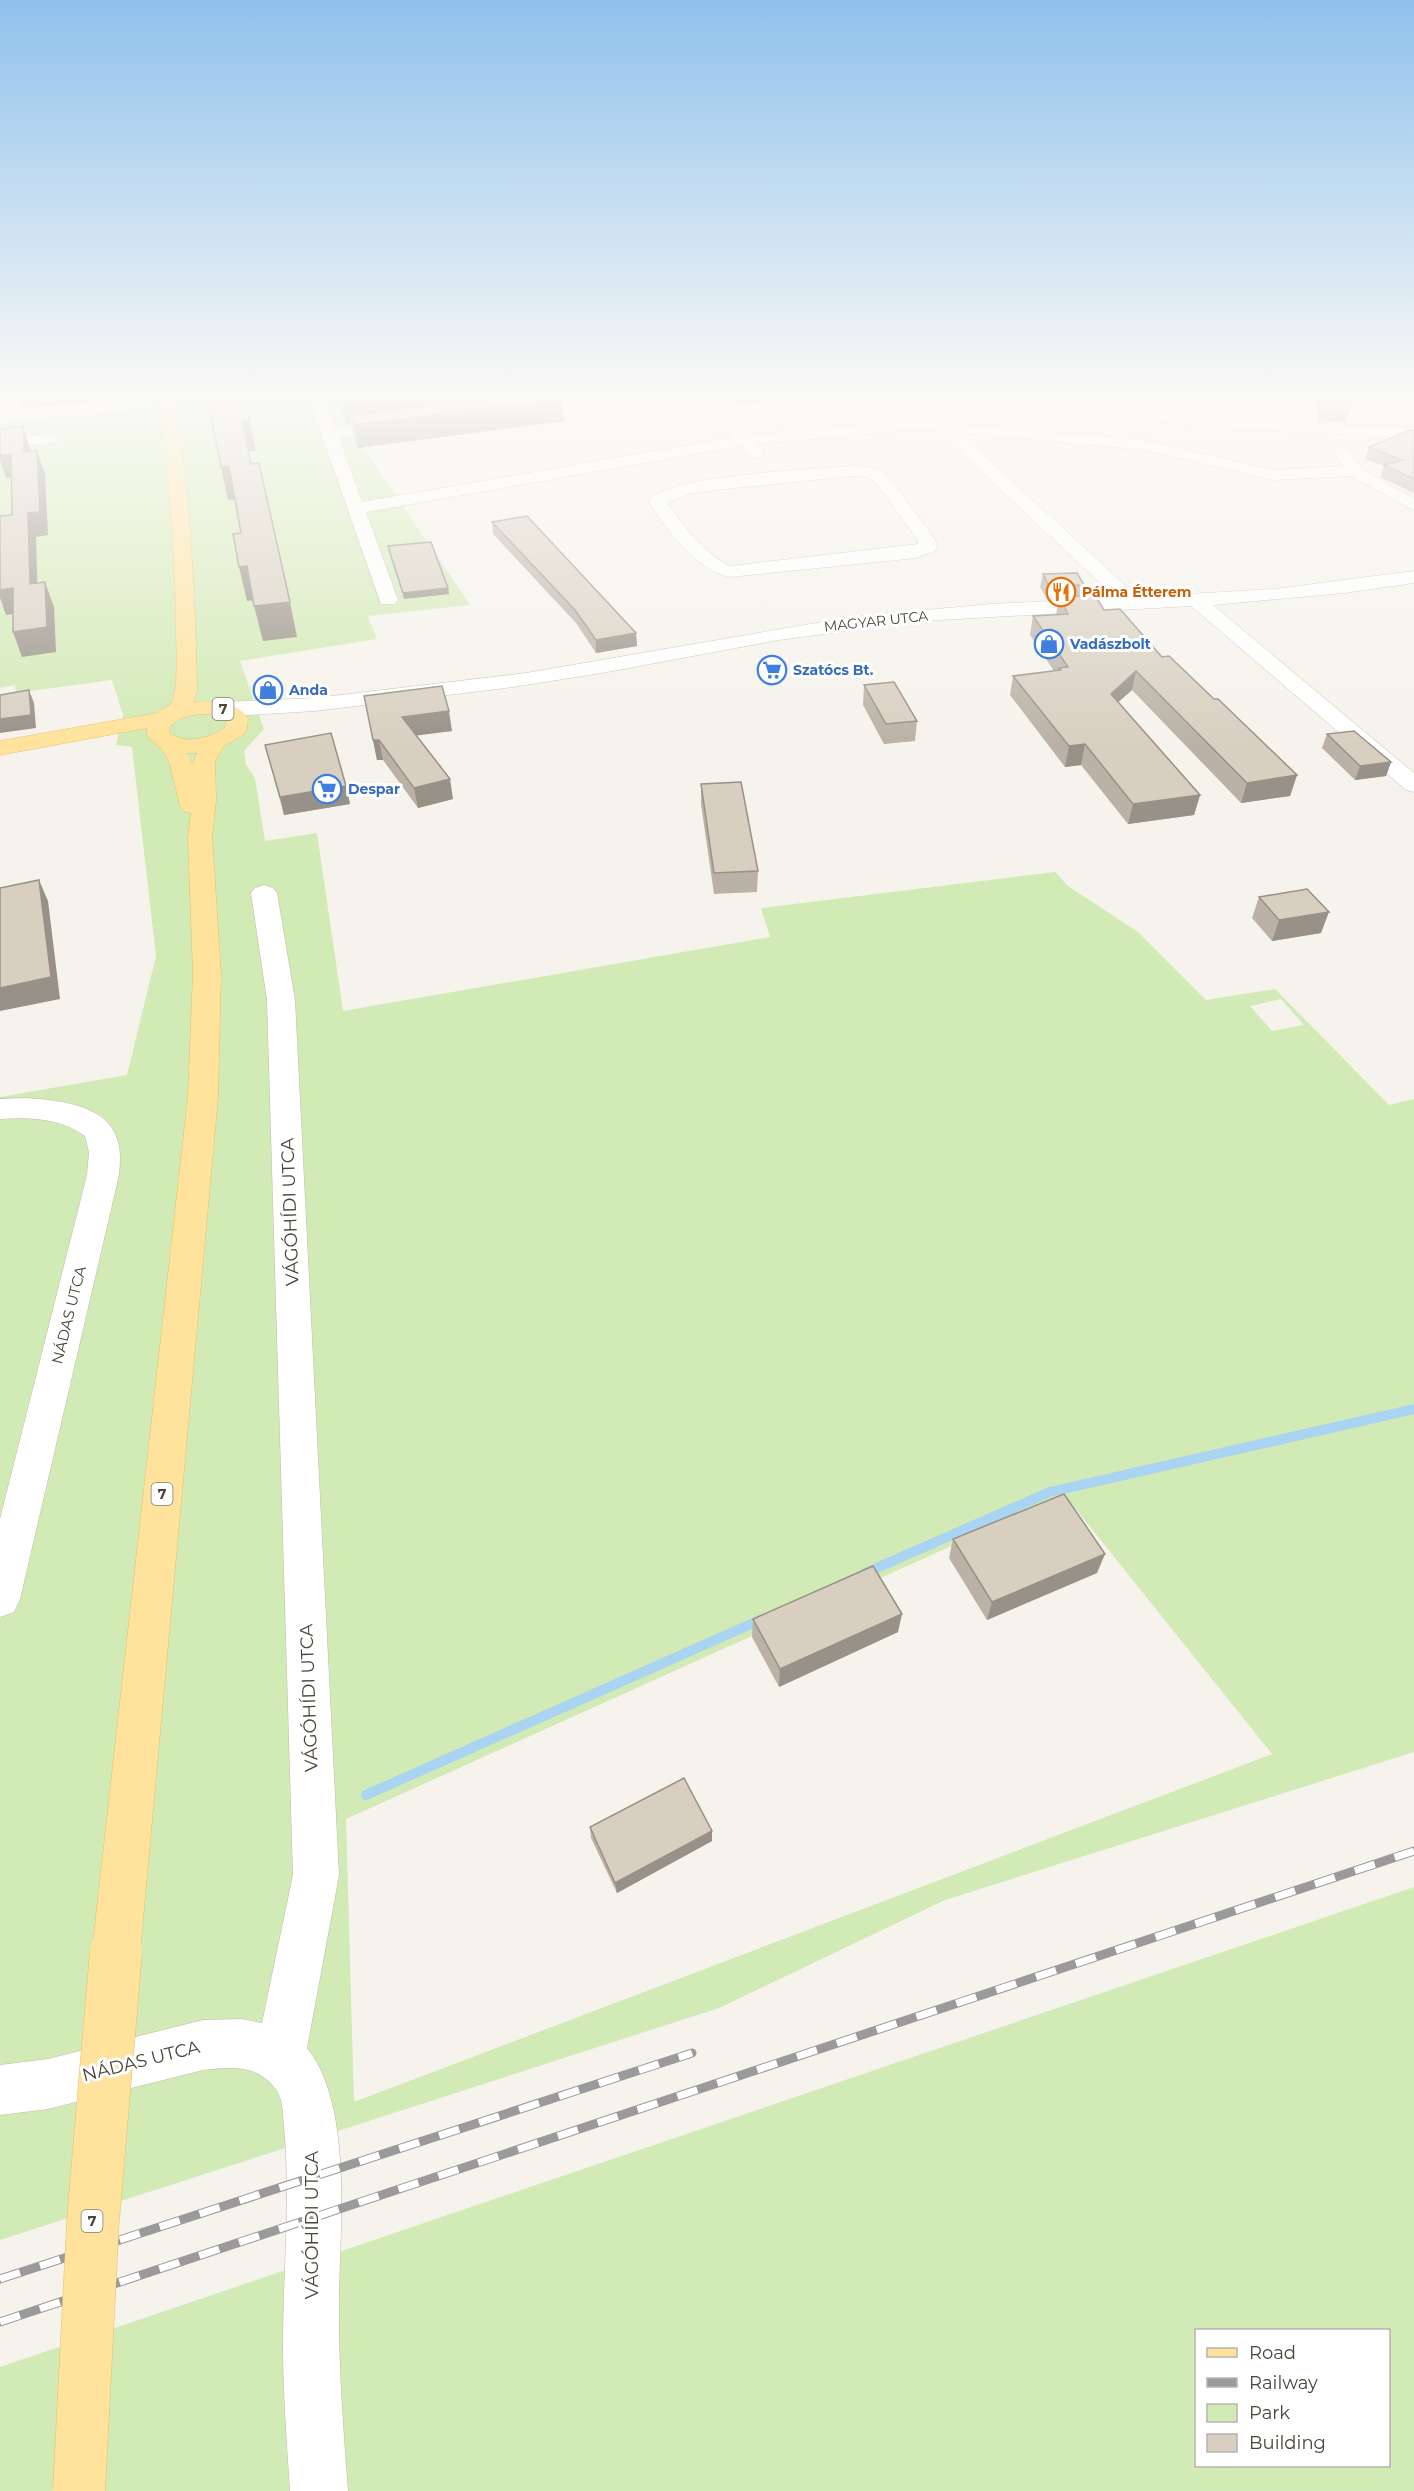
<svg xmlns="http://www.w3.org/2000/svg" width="1414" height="2491" font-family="Montserrat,sans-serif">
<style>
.green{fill:#d2eab5;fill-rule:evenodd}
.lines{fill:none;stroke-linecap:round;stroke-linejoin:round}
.stream{stroke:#a9d4f2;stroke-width:10}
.minor-casing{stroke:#c2bbae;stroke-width:1}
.major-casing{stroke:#e6c16a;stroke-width:1}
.minor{fill:#fff;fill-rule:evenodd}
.major{fill:#ffe39c;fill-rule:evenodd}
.rail-casing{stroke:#9a9a9a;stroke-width:9}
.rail{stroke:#fff;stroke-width:7;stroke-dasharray:21;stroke-linecap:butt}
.major-bridge-casing{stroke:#e6c16a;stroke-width:53;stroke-linecap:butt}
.major-bridge{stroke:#ffe39c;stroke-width:52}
.wall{fill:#bab2a6}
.shaded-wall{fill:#979187}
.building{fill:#d8cfc1;stroke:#979187;stroke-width:1.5}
.labels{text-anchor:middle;stroke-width:6;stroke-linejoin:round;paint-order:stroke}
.far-food-label{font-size:14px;font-weight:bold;fill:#c56008;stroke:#fff;text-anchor:start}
.far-street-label{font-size:14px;fill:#4b4439;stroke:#fff}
.far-shop-label{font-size:14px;font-weight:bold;fill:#366cbe;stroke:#fff;text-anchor:start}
.shield{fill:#fff;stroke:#817c74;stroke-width:1.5}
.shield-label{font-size:14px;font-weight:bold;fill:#4b4439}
.street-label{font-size:15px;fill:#4b4439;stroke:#fff}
.near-street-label{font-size:18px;fill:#4b4439;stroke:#fff}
</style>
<rect width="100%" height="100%" fill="#f6f3ec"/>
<g class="green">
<path d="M152 396H335L350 428 470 605 368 616 377 639 240 661 264 729 244 751 246 765 255 778 265 841 317 833 343 1011 770 937 761 908 1055 872 1068 886 1138 932 1206 1000 1275 989 1389 1105 1414 1099V1752L945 1900 719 2008 0 2240V1097L127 1075 156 956 132 747 116 745 123 715 112 680 16 693 15 685 0 688V423L153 408ZM1281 999 1303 1024V1025L1272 1031 1250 1006ZM1067 1498 1272 1754 354 2102 346 1819 1049 1502Z"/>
<path d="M1414 1887V2491H0V2367ZM1196 2330H1388V2466H1196Z"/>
</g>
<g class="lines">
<g class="stream">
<path d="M865 1573 1050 1492 1414 1409"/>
<path d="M366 1795 760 1620"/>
</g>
<g class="minor-casing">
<g id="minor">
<path d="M308 396H324L335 429 397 421 405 426 397 431 339 438 362 502 734 437 700 396H716L749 435 938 417 948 423 1145 440 1273 470 1343 466 1333 452 1341 447 1347 449 1364 471 1414 498V510L1350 476 1273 480 1145 450 960 433 1138 597 1274 589 1414 571V583L1344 593 1213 605 1414 773V792L1406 790 1191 606 921 621 779 640 602 673 506 688 315 711 248 715 217 714 214 709 217 704 225 702 315 698 526 673 851 617 991 604 1116 598 935 428 757 444 765 454 757 459 751 457 741 446 366 512 398 600 395 604H381Z"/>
<path d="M593 396H636L628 401 517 416 509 411 517 406Z"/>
<path d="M904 396H958L1269 420 1279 396H1295L1284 422 1414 428V438L1274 431 911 402 906 400Z"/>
<path d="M50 434 56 436 58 439 56 442 0 450V440Z"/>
<path d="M853 466 870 467 886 473 935 539 937 547 935 551 916 558 730 577C695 570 667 530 648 501 667 475 817 469 853 466ZM853 476 867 477 874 481 917 539 918 544 730 566C708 557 680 522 667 503L689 494 716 490Z"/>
<path d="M264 885 273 888 277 893 295 1000 339 1875 307 2048C357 2111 337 2245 339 2322 339 2378 344 2435 348 2491H290C287 2442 283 2394 283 2345 283 2272 291 2199 284 2126 283 2115 283 2100 277 2091 259 2064 231 2067 203 2070L48 2109 0 2115V2065L48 2059 203 2020 242 2019 262 2023 293 1875 267 1000 251 893 255 888Z"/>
<path d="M25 1098C57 1100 109 1104 118 1142 121 1153 120 1164 119 1175L20 1599 14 1612 0 1617V1519L87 1175 89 1152 85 1136C60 1118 30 1117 0 1119V1099Z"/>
</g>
</g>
<g class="major-casing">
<path id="major" d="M159 396H175C189 494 196 593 197 692L194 702C212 700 237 702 248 718L247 729 244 734 224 746 215 761 216 800 212 837 221 974 218 1097 140 1952 133 1969 116 1976 99 1969 92 1952 188 1097 193 974 188 837 191 813 184 811 180 806 170 764 162 749 147 736V728L0 755V741L157 713 172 703C179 679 176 651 176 625 175 549 169 472 159 396ZM203 714 215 715 226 720 225 727C209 739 187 745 169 733L170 726C180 717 189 715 203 714ZM187 753H197L193 764H192Z"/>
</g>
<use href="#minor" class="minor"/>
<use href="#major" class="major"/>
<g class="rail-casing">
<g id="rail">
<path d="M0 2279 692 2053"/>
<path d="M0 2322 1414 1851"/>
</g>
</g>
<use href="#rail" class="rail"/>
<g class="major-bridge-casing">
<path id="major-bridge" d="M79 2491 93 2221 116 1952"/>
</g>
<use href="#major-bridge" class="major-bridge"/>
</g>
<g class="wall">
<path d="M335 396H560L562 399 564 421 358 448 354 438 351 424H346L337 405Z"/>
<path d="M726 396H794V399L734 405Z"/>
<path d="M1316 396 1353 397 1345 423 1319 421 1315 399Z"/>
<path d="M1414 430V493L1380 477 1384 466 1365 459 1369 447Z"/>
<path d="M492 522 636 633 637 646 596 653 576 623 493 534Z"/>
<path d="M388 546 448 588 449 594 404 599 389 553Z"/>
<path d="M1043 574 1084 585 1082 596 1104 610 1214 699 1297 775 1290 796 1241 803 1132 690 1118 702 1200 795 1194 815 1128 824 1081 765 1065 767 1010 695 1013 676 1054 671 1030 635 1033 616 1056 615 1059 598 1047 599 1040 587Z"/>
<path d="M864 685 917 721 915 741 884 744 863 705Z"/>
<path d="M364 696 452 731 416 735 453 799 418 808 383 760H377Z"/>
<path d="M1327 734 1391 762 1386 776 1355 780 1322 748Z"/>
<path d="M265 745 346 786 350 804 284 815Z"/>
<path d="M701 784 758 871 757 892 714 894 701 804Z"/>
<path d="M1259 897 1321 933 1272 941 1252 918Z"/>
<path d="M953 1539 1097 1573 987 1620 949 1558Z"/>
<path d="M753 1619 898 1632 779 1687 752 1637Z"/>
<path d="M590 1827 712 1831V1841L617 1893 591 1838Z"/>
</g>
<g class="shaded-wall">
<path d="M19 396H105L106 401 23 408Z"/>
<path d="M363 396H547L350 416 351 424H346L342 399Z"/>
<path d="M734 396H794V399L734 405Z"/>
<path d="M562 399 564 421 358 448 355 425Z"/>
<path d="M242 420H250L256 451H249Z"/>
<path d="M23 426 30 448 31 475 24 452Z"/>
<path d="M37 451 45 473 48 535 36 537 38 609 30 584 28 513Z"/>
<path d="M11 454 19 477 6 478 0 459V455Z"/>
<path d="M221 467H229L236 499 228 500Z"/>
<path d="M247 566 255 600 247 601 239 567Z"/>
<path d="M45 582 54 607 56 652 22 657 13 632Z"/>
<path d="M13 588 22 613 6 615 0 598V590Z"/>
<path d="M448 588 449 594 404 599 403 593Z"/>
<path d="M290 602 297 637 263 641 254 606Z"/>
<path d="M636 633 637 646 596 653V640Z"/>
<path d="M1136 671 1132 690 1106 713 1111 694Z"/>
<path d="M29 690 34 703 36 728 0 733V719Z"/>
<path d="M449 711 452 731 405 737 402 717Z"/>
<path d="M373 740H379L383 760H377Z"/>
<path d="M1085 744 1081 765 1065 767 1069 746Z"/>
<path d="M1391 762 1386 776 1355 780 1360 766Z"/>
<path d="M1297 775 1290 796 1241 803 1247 783Z"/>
<path d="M450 779 453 799 418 808 414 788Z"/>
<path d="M346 786 350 804 284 815 280 797Z"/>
<path d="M1200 795 1194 815 1128 824 1133 804Z"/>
<path d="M39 880 48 901 60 999 0 1011V988Z"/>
<path d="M1329 912 1321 933 1272 941 1279 920Z"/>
<path d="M1105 1554 1097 1573 987 1620 992 1602Z"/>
<path d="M902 1614 898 1632 779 1687 780 1669Z"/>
<path d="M712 1831V1841L617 1893 615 1883Z"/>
</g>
<g class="building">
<path d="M207 396H244L250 420H242L251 464 259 463 290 602 254 606 247 566 239 567 233 534 241 533 229 467H221Z"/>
<path d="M341 396H363L342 399Z"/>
<path d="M513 396H560L562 399 355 425 350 416Z"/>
<path d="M1318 396H1348L1353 397 1347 415 1322 414Z"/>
<path d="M23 426 24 452 37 451 40 512 28 513 30 584 45 582 47 627 13 632V588L0 590V516L12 515 11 454 0 455V429Z"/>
<path d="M1410 430H1414V479L1384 465 1403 460 1369 447Z"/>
<path d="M527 516 636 633 596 640 575 610 492 522Z"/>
<path d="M431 542 448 588 403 593 388 546Z"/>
<path d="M1077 573 1084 585 1049 586 1043 574Z"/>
<path d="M1095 595 1104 610 1120 609 1162 657 1169 656 1214 699H1218L1297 775 1247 783 1136 671 1111 694 1200 795 1133 804 1085 744 1069 746 1013 676 1061 670 1059 668 1068 667 1033 616 1068 614 1059 597Z"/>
<path d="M894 682 917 721 886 724 864 685Z"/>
<path d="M442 686 449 711 402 717 450 779 414 788 379 740H373L364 696Z"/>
<path d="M29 690 31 715 0 719V695Z"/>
<path d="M1354 731 1391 762 1360 766 1327 734Z"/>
<path d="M331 733 346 786 280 797 265 745Z"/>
<path d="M741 782 758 871 714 873 701 784Z"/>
<path d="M39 880 51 977 0 988V888Z"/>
<path d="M1307 889 1329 912 1279 920 1259 897Z"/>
<path d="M1064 1494 1105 1554 992 1602 953 1539Z"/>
<path d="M873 1566 902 1614 780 1669 753 1619Z"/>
<path d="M684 1778 712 1831 615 1883 590 1827Z"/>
</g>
<linearGradient id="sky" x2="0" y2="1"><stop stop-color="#8fc1ec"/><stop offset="0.53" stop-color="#fbfaf6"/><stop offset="1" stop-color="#fbfaf6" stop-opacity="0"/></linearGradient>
<rect width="1414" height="745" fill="url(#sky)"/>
<defs>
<g id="restaurant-ring" transform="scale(1.5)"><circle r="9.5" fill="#fff" stroke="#e8710a" stroke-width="1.5"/><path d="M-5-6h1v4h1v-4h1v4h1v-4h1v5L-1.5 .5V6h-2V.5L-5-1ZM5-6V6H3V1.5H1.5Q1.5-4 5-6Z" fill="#e8710a"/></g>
<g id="shop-ring" transform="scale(1.5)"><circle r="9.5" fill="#fff" stroke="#3f7fe0" stroke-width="1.5"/><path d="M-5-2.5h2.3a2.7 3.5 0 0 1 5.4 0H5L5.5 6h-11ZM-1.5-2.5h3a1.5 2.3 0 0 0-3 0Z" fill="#3f7fe0"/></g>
<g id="supermarket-ring" transform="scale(1.5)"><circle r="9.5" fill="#fff" stroke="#3f7fe0" stroke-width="1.5"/><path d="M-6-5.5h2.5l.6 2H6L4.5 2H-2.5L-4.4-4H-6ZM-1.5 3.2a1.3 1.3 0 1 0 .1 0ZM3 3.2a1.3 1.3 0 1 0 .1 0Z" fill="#3f7fe0"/></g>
</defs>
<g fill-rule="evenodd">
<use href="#restaurant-ring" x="1061" y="592"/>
<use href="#shop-ring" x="1049" y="644"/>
<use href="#supermarket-ring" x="772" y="670"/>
<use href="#shop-ring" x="268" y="690"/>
<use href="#supermarket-ring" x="327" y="789"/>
</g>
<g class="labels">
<g class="far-food-label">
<text x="1082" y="597">Pálma Étterem</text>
</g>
<g class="far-street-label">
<text transform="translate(876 621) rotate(-6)" y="5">MAGYAR UTCA</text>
</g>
<g class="far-shop-label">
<text x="1070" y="649">Vadászbolt</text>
<text x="793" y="675">Szatócs Bt.</text>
<text x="289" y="695">Anda</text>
<text x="348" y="794">Despar</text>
</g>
<g class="shield">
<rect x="212.5" y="698" width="21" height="22" rx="4.5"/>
<rect x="151.5" y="1483" width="21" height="22" rx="4.5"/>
<rect x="81.5" y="2210" width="21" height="22" rx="4.5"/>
</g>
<g class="shield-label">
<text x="223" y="714">7</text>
<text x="162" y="1499">7</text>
<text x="92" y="2226">7</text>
</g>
<g class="street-label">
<text transform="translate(69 1315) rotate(-76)" y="5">NÁDAS UTCA</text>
</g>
<g class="near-street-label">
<text transform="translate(290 1212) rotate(-92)" y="6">VÁGÓHÍDI UTCA</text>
<text transform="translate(309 1698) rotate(-92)" y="6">VÁGÓHÍDI UTCA</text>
<text transform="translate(141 2061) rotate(-14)" y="6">NÁDAS UTCA</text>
<text transform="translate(312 2225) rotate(-90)" y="6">VÁGÓHÍDI UTCA</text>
</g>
</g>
<rect x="1195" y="2329" width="195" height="138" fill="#ffffff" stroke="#b7b4b0" stroke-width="1.5"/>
<rect x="1207" y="2348" width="30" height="9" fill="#ffe39c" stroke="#b7b4b0" stroke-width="1.5"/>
<text x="1249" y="2359" font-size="18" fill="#4b4439">Road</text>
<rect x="1207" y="2378" width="30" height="9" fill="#9a9a9a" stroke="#b7b4b0" stroke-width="1.5"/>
<text x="1249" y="2389" font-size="18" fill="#4b4439">Railway</text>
<rect x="1207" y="2404" width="30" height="18" fill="#d2eab5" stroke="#b7b4b0" stroke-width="1.5"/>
<text x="1249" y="2419" font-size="18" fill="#4b4439">Park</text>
<rect x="1207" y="2434" width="30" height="18" fill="#d8cfc1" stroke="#b7b4b0" stroke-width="1.5"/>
<text x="1249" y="2449" font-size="18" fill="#4b4439">Building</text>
</svg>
